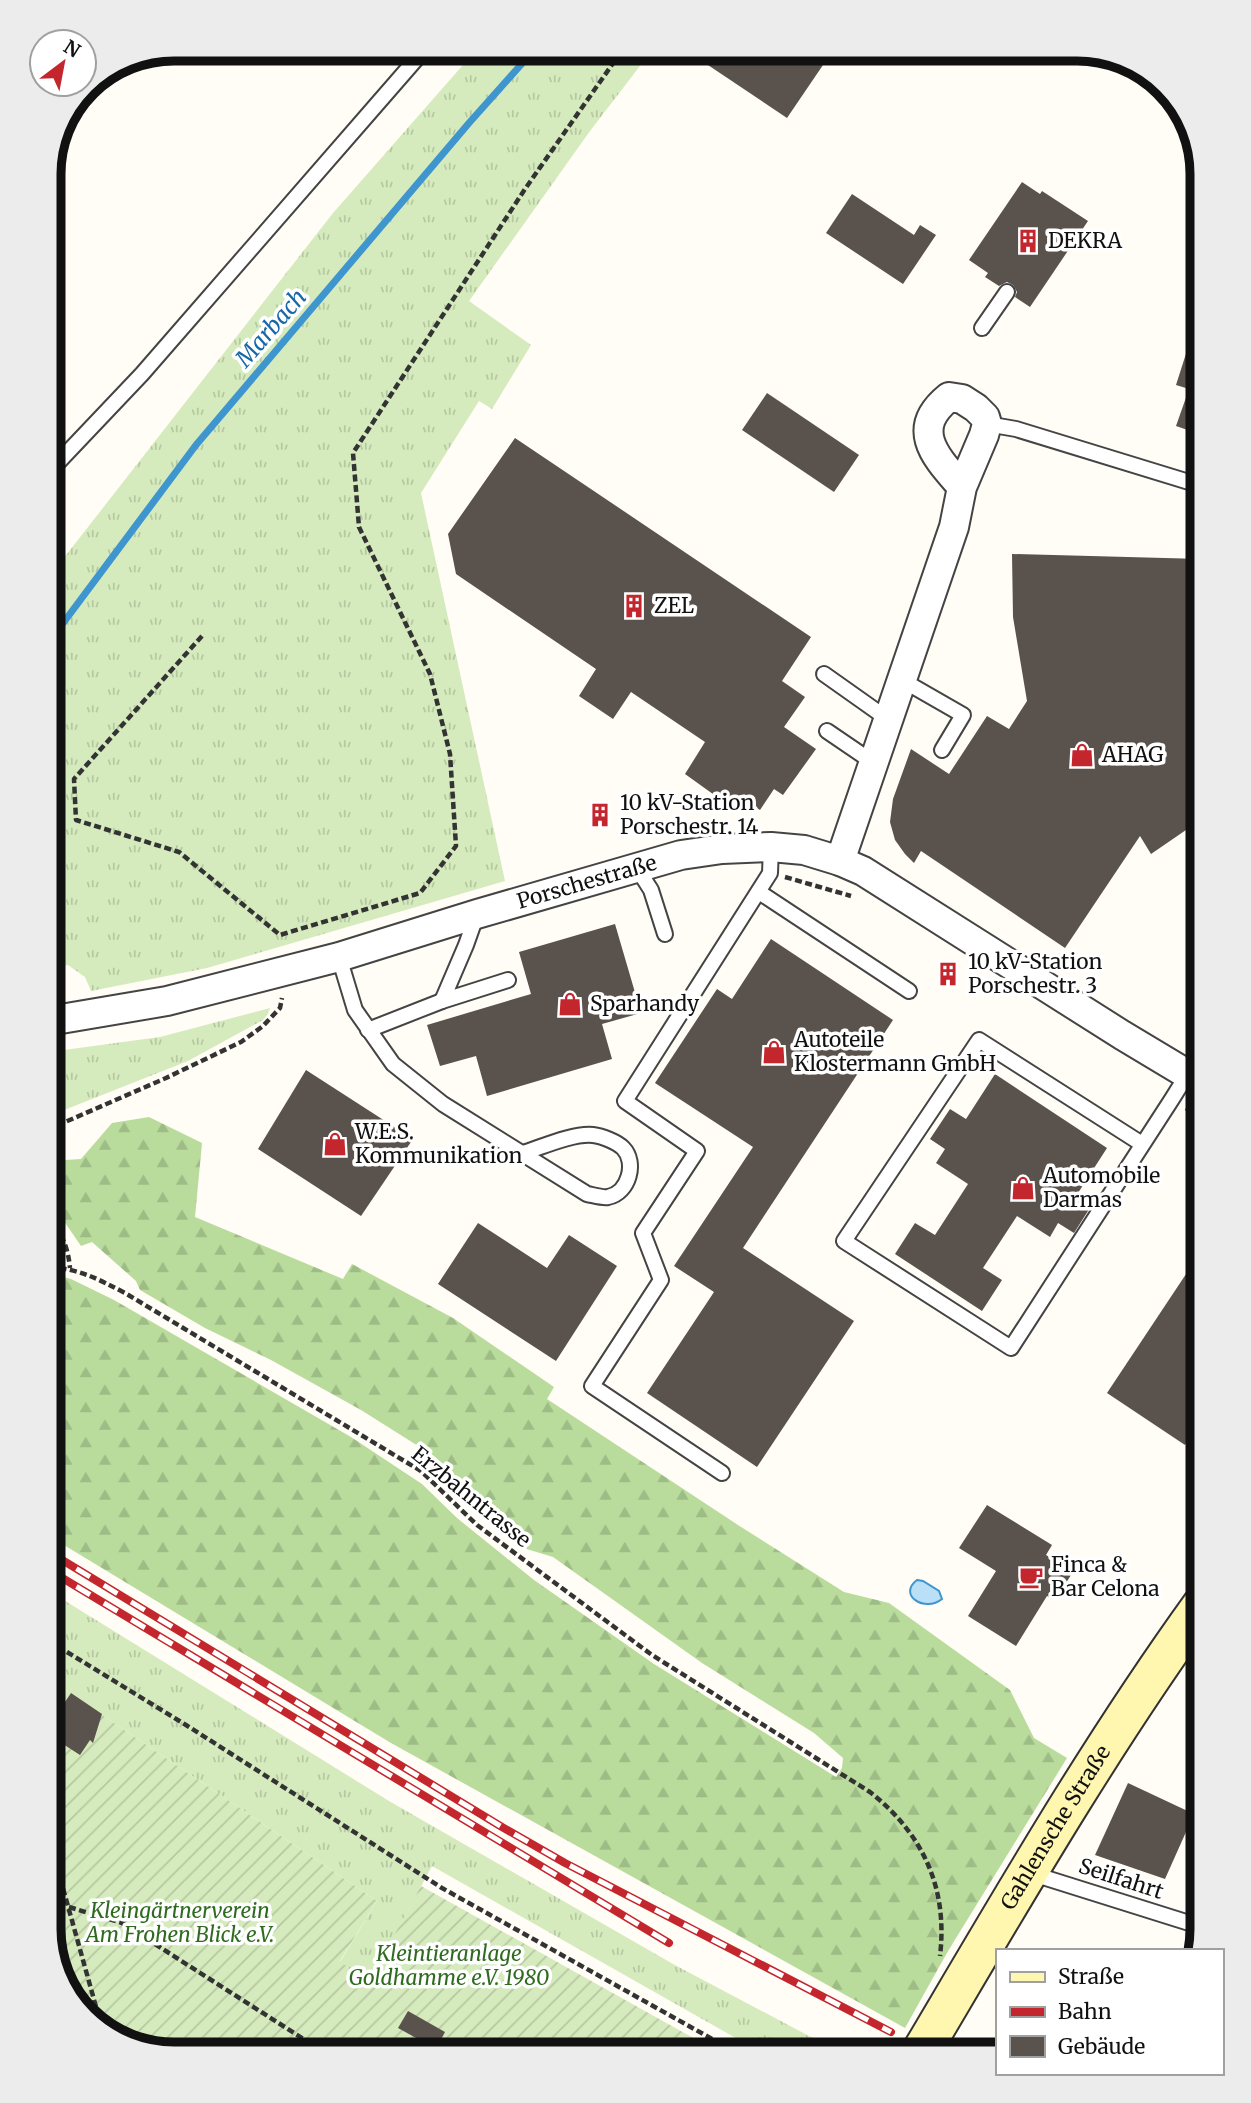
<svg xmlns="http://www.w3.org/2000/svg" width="1251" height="2103" font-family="Merriweather,serif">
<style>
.grass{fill:url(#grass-tufts)}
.forest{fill:url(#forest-firs)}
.garden{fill:url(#garden-furrows)}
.water{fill:#b9e0f7;stroke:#3f96cf;stroke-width:2}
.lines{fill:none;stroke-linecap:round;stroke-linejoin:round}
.stream{stroke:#3f96cf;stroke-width:7}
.building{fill:#5a524d}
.lane-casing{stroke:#444;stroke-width:18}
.street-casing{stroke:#444;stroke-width:32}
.secondary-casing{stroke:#333;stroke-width:42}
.path{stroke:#333;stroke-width:4.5;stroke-dasharray:7 3.5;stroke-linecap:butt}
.lane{stroke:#fff;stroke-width:14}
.street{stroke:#fff;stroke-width:28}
.secondary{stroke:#fff6b0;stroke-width:38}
.rail-casing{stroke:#c4262e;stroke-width:8}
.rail{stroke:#fff;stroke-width:5;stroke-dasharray:16;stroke-linecap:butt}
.labels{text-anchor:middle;stroke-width:7;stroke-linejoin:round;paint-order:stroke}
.poi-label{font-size:21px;fill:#111;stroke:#fff;text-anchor:start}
.street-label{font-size:21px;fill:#111;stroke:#fff}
.park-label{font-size:21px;font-style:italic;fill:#2f6b1f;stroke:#fff}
.water-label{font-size:23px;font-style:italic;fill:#1768a6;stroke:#fff}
.rim{fill:none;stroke:#111;stroke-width:9}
</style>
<defs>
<pattern id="grass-tufts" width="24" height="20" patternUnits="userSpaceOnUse" patternTransform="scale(1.75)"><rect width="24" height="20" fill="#d5ebbd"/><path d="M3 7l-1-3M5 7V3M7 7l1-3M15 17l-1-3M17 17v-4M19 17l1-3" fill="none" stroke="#b6c8a1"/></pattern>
<pattern id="forest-firs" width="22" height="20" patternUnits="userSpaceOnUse" patternTransform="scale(1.75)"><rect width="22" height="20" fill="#b9dc9c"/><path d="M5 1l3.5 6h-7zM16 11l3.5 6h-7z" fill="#9ebc85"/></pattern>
<pattern id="garden-furrows" width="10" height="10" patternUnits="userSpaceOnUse" patternTransform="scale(1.75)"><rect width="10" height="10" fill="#d5ebbd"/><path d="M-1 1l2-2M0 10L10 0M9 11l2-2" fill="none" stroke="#b6c8a1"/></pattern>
</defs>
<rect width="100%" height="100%" fill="#fffdf5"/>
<g class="grass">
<path d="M477 49H653L590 131 469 301 531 345 492 409 479 401 421 493 505 881 207 968 91 991 85 977 68 965 49 969V577L333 213Z"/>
<path d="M270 1008 268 1014 263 1020 188 1061 49 1116V1052L160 1037Z"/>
<path d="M49 1591 389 1801 673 1964 843 2054H764L432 1866 368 1985 340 1962 377 1901 49 1679Z"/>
</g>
<path class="forest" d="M149 1117 202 1143 195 1217 343 1279 352 1264 453 1318 554 1387 547 1399 738 1525 844 1592 889 1603 1010 1690 1034 1738 1067 1758 948 1951 905 2028 391 1743 49 1536V1270L50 1273 71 1279 114 1300 351 1437 422 1484 457 1518 534 1580 654 1664 836 1777 842 1768 843 1758 814 1733 702 1663 553 1557 520 1547 479 1511 470 1490 434 1456 361 1410 271 1360 205 1328 140 1290 136 1281 92 1242 81 1246 55 1208 49 1195V1161L81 1159 112 1123Z"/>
<path class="garden" d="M49 1679 377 1901 340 1961 367 1985 421 1886 722 2054H166L104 2033 62 1984 49 1929Z"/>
<path class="water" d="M917 1580 923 1581 939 1591 942 1599C925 1613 897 1595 917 1580Z"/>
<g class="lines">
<path class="stream" d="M49 642 196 445 469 123 535 49"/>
</g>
<g class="building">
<path d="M684 49H799L823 65 787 118Z"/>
<path d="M1022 182 1040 194 1042 191 1088 221 1030 307 1015 297 1017 292 1013 285 1007 282 999 286 985 277 988 273 969 260Z"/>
<path d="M852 194 914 235 920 225 936 235 903 284 826 233Z"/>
<path d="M1198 316H1202V435L1176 426 1189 389 1176 385Z"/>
<path d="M767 393 859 455 834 492 742 430Z"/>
<path d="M515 438 811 637 782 681 805 697 784 727 816 749 783 795 774 789 760 810 739 796 731 807 685 774 705 742 631 692 613 719 579 696 596 669 456 574 448 534Z"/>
<path d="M1012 554 1202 559V761L1188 769 1202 794V819L1151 854 1140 836 1065 948 921 851 914 863 905 854 895 840 890 822 893 799 911 749 949 774 987 716 1009 729 1027 701 1013 617Z"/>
<path d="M615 924 641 1013 602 1024 612 1059 487 1096 476 1056 440 1066 427 1025 531 994 519 952Z"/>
<path d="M771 939 893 1020 743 1248 854 1321 757 1467 647 1393 714 1292 674 1266 753 1147 655 1083 717 989 732 999Z"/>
<path d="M306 1070 413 1139 361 1216 258 1149Z"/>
<path d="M995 1074 1107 1148 1078 1193 1093 1203 1074 1233 1058 1223 1050 1237 1017 1216 983 1268 1002 1280 982 1311 895 1254 915 1223 935 1235 968 1184 936 1163 945 1149 930 1139 950 1109 966 1119Z"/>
<path d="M478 1223 547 1268 569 1235 617 1266 556 1361 438 1284Z"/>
<path d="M1202 1250V1419L1185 1445 1107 1393Z"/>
<path d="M987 1505 1052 1545 1046 1555 1073 1572 1062 1589 1056 1585 1049 1597 1047 1596 1016 1646 968 1616 996 1571 959 1548Z"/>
<path d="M71 1693 102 1714 93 1743 90 1740 80 1755 49 1735V1726Z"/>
<path d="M1128 1783 1194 1814 1165 1879 1095 1855Z"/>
<path d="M408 2011 445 2032 436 2049 398 2028Z"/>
</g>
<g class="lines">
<g class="lane-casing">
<g id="lane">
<path d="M982 328 1007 292"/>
<path d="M987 424 1016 429 1202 486"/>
<path d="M49 472 142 374 425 49"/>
<path d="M824 674 889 720"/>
<path d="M902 680 963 715 942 750"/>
<path d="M827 731 874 763"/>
<path d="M637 868 651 890 665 934"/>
<path d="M759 892 909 991"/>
<path d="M477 914 466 945 442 1001 508 980"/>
<path d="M339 957 355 1010 393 1064 443 1104 587 1194C593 1195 602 1198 608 1197 629 1193 637 1162 623 1148 617 1142 602 1136 593 1135 573 1133 542 1147 523 1153"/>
<path d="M368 1030 442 1001"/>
<path d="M1142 1144 979 1040 844 1241 1011 1348 1172 1099 1187 1075"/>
<path d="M722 1473 592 1386 661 1280 643 1233 697 1151 625 1101 770 873 771 847"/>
<path d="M1030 1873 1202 1927"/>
</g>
</g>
<g class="street-casing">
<g id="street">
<path d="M840 861 954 527 962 487 984 435 987 424 985 417 976 408 962 399 949 397C908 430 937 458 962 487"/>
<path id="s1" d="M49 1021 167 1001 339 957 477 914 681 855 722 849 771 847 804 850 840 861 863 871 1122 1035 1202 1083"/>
</g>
</g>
<g class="secondary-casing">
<g id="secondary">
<path id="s2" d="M920 2054C1010 1902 1098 1749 1202 1605"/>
</g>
</g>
<g class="path">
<path d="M202 636 74 779 76 820 179 852 280 935 420 893 456 846 450 754 430 674 359 527 353 453 525 189 623 49"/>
<path d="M785 877 851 896"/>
<path d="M1186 1108 1202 1118"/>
<path d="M49 1132 56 1126 166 1078 241 1042 263 1026 280 1008 282 998"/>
<path d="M49 1218C62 1234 68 1247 70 1268"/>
<path d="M49 1267C80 1269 98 1279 125 1293L421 1471 477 1525 652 1655 870 1792C923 1834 948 1888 940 1956"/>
<path d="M49 1641 186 1725 442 1888 739 2054"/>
<path d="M49 1838 103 2032"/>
<path d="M69 1907 122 1923 327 2054"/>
</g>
<use href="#lane" class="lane"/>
<use href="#street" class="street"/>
<use href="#secondary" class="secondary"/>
<g class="rail-casing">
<g id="rail">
<path d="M49 1552 502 1827 565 1863 891 2032"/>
<path d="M49 1570 669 1943"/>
</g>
</g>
<use href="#rail" class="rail"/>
</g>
<defs>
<g id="building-bare" transform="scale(1.89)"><path d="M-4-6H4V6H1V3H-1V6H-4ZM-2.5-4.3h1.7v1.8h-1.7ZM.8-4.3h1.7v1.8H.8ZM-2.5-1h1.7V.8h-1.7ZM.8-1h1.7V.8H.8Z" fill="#c4262e" stroke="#fff" stroke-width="2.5" paint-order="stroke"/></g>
<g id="shop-bare" transform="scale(1.89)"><path d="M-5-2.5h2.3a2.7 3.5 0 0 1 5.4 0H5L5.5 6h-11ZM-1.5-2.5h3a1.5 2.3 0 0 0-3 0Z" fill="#c4262e" stroke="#fff" stroke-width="2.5" paint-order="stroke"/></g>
<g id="cafe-bare" transform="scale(1.89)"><path d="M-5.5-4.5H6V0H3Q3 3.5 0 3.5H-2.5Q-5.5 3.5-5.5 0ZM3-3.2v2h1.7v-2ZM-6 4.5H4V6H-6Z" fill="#c4262e" stroke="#fff" stroke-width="2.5" paint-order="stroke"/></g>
</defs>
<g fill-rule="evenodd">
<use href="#building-bare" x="1028" y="241"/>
<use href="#building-bare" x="634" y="606"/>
<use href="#shop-bare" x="1082" y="755"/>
<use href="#building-bare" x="600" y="815"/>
<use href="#building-bare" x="948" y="974"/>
<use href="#shop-bare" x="570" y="1004"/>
<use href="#shop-bare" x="774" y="1052"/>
<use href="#shop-bare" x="335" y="1144"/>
<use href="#shop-bare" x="1023" y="1188"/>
<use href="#cafe-bare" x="1031" y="1577"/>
</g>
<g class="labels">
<g class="poi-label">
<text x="1048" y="248">DEKRA</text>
<text x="654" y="613">ZEL</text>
<text x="1102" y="762">AHAG</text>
<text x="620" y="810">10 kV-Station<tspan x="620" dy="24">Porschestr. 14</tspan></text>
<text x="968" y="969">10 kV-Station<tspan x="968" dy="24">Porschestr. 3</tspan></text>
<text x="590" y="1011">Sparhandy</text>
<text x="794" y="1047">Autoteile<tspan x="794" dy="24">Klostermann GmbH</tspan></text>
<text x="355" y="1139">W.E.S.<tspan x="355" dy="24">Kommunikation</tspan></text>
<text x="1043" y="1183">Automobile<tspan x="1043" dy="24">Darmas</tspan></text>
<text x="1051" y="1572">Finca &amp;<tspan x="1051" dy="24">Bar Celona</tspan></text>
</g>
<g class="street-label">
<text dy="7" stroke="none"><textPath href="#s1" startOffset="556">Porschestraße</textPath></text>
<text transform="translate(471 1497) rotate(39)" y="7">Erzbahntrasse</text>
<text dy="7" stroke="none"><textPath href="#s2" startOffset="264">Gahlensche Straße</textPath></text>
<text transform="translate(1121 1879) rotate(18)" y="7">Seilfahrt</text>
</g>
<g class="park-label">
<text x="180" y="1918">Kleingärtnerverein<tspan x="180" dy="24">Am Frohen Blick e.V.</tspan></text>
<text x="449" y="1961">Kleintieranlage<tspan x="449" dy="24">Goldhamme e.V. 1980</tspan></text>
</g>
<g class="water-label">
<text transform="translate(271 328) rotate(-49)" y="8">Marbach</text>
</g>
</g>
<path d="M0 0H1251V2103H0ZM174 61H1077A113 113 0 0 1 1190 174V1929A113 113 0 0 1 1077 2042H174A113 113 0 0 1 61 1929V174A113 113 0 0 1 174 61Z" fill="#ececec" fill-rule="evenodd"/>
<path class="rim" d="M174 61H1077A113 113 0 0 1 1190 174V1929A113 113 0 0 1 1077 2042H174A113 113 0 0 1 61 1929V174A113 113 0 0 1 174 61Z"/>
<rect x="996" y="1949" width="228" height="126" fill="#ffffff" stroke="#a0a0a0" stroke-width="2"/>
<rect x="1010" y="1972" width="35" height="10" fill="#fff6b0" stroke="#a0a0a0" stroke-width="2"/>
<text x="1058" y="1984" font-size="21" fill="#111111">Straße</text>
<rect x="1010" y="2007" width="35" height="10" fill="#c4262e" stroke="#a0a0a0" stroke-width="2"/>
<text x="1058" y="2019" font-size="21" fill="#111111">Bahn</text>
<rect x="1010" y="2036" width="35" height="21" fill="#5a524d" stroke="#a0a0a0" stroke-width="2"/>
<text x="1058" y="2054" font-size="21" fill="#111111">Gebäude</text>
<g transform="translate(63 63) rotate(32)"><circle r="33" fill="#ffffff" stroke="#a0a0a0" stroke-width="2"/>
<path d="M0-5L12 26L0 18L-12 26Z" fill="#c4262e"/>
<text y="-10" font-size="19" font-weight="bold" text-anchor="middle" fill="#111111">N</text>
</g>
</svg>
